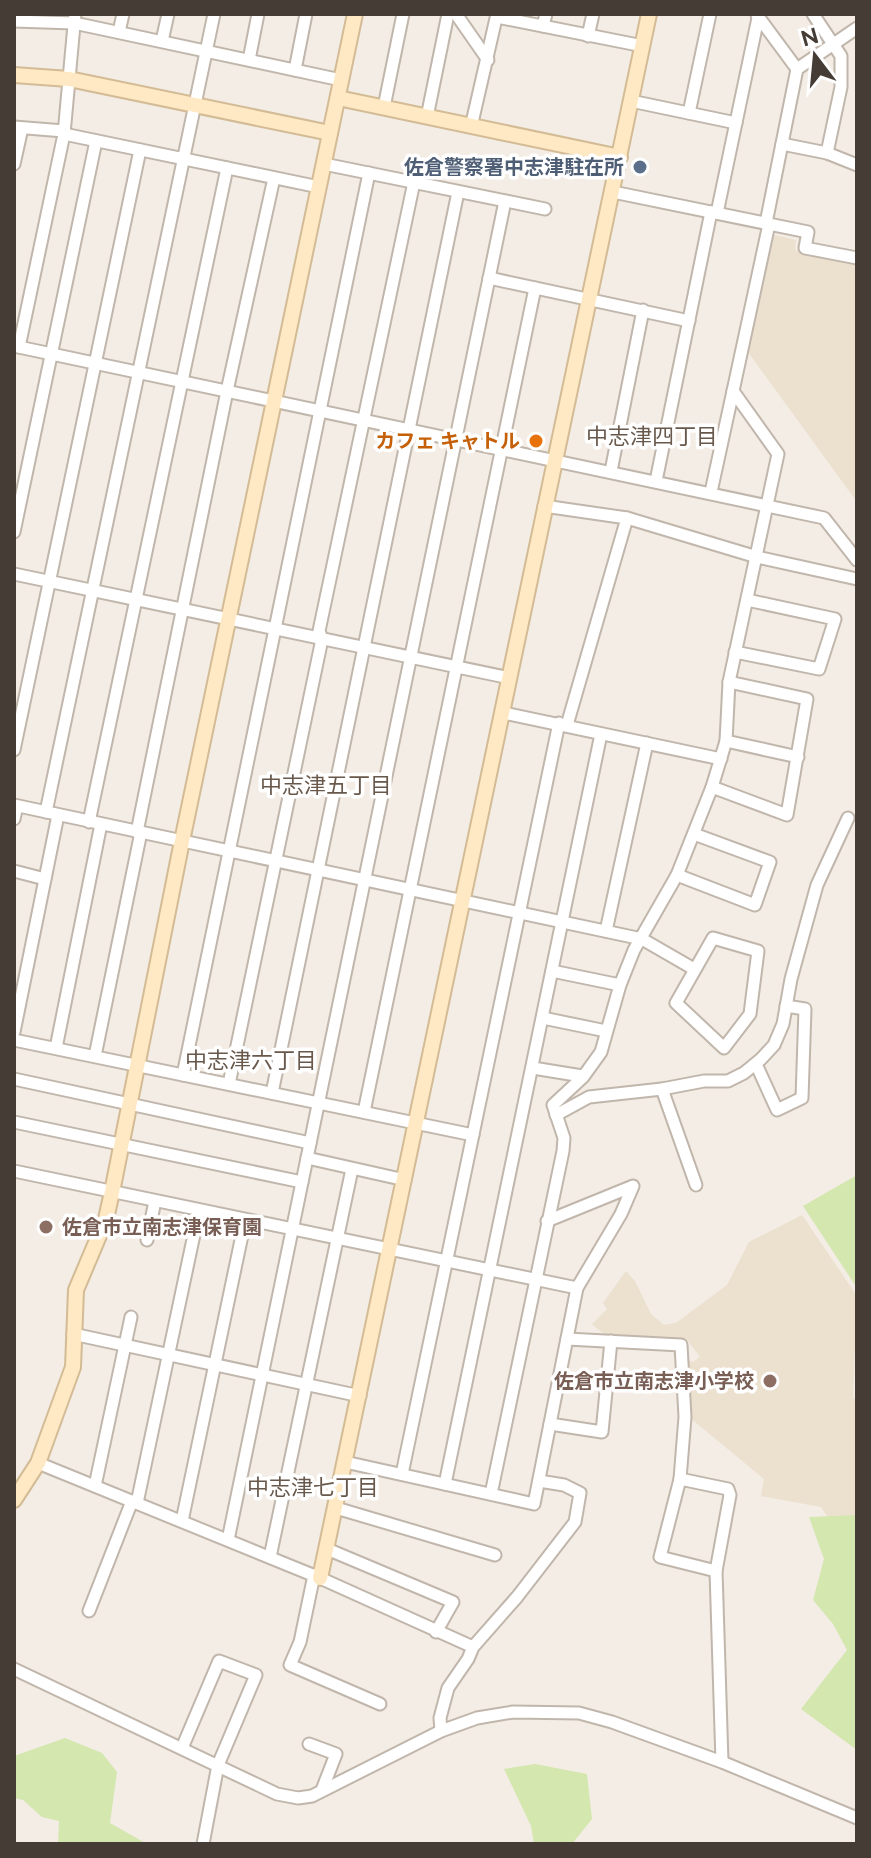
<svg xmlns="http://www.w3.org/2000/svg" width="871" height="1858" font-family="Raleway,'Noto Sans JP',sans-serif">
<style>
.education{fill:#ece0cf}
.green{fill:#d4e7ae}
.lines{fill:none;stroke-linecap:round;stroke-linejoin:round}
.street-casing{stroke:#c1b6ab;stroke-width:15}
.secondary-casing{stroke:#d3bb95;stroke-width:18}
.street{stroke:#fff;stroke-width:11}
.secondary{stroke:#fee9c4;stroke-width:14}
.service-dot{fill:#5c6f8a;stroke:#fff;stroke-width:3}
.food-dot{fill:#e8710a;stroke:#fff;stroke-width:3}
.education-dot{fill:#8d6e63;stroke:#fff;stroke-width:3}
.labels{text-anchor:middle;stroke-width:7;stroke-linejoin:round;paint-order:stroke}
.service-label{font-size:20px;font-weight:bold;fill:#4e5e75;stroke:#fff;text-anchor:end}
.food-label{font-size:20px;font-weight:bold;fill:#c56008;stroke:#fff;text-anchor:end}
.education-label{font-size:20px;font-weight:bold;fill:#785e54;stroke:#fff;text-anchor:start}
.neighbourhood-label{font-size:22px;fill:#68594c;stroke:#fff}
</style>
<rect width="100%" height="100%" fill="#f3ede5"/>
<g class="education">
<path d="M774 235 796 240 795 250 857 262V502L748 352Z"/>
<path d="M802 1215 857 1296 853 1398H857V1536L831 1522 821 1507 761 1496 764 1479 689 1417 687 1364 688 1360 693 1362 700 1357 688 1341 604 1334 592 1324 607 1309 603 1303 626 1271 635 1281 651 1314 664 1325 676 1323 727 1285 749 1242Z"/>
</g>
<g class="green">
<path d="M857 1175V1288L803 1206Z"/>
<path d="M857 1515V1750L801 1709 847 1650 833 1624 813 1600 824 1559 809 1517Z"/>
<path d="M65 1738 102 1753 117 1772 110 1823 147 1844H58L59 1821 42 1817 23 1800 14 1798V1756Z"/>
<path d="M535 1764 587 1774 592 1819 572 1844H534L531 1826 504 1769Z"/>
</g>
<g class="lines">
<g class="street-casing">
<g id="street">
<path d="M456 14 488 60"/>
<path d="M813 14 841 56V87L827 153"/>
<path d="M757 15 797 69"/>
<path d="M497 17 643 46"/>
<path d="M14 21 74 23 341 80"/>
<path d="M543 26 546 14"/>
<path d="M119 32 123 14"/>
<path d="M588 36 593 14"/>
<path d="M162 41 168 14"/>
<path d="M249 60 258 14"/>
<path d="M295 70 306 14"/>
<path d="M631 101 736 123"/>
<path d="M384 107 403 14"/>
<path d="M689 113 710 14"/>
<path d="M427 117 448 14"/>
<path d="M14 127 64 131"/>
<path d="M471 127 497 14"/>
<path d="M64 134 319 187"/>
<path d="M782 144 827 153 857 165"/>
<path d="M14 164 22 128"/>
<path d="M324 164 545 209"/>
<path d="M613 192 808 232 805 248 857 258"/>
<path d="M717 213 758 18"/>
<path d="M766 223 797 69 857 28"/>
<path d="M489 278 689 321"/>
<path d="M14 346 824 518 857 560"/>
<path d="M19 347 64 134 75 14"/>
<path d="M611 471 643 310"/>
<path d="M656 481 711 212"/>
<path d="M711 492 733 391"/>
<path d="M544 506 627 518 757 557 857 579"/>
<path d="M14 532 96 141"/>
<path d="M14 574 510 678"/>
<path d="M735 652 819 669 835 619 747 600"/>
<path d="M504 713 721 759"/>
<path d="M567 725 627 518"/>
<path d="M726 741 798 757"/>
<path d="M14 750 140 150"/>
<path d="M712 787 787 815 807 699 729 682"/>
<path d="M14 805 642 939 694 969"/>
<path d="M46 812 214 14"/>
<path d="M14 819 17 806"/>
<path d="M89 822 227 168"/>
<path d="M137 832 227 391 274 178"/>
<path d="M14 871 45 879"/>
<path d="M677 875 755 905 770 862 694 834"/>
<path d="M606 931 647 743"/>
<path d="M713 938 758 951 750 1014 724 1048 676 1003Z"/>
<path d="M552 971 620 985"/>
<path d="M543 1018 606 1031"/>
<path d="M14 1032 58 815"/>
<path d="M14 1040 473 1135"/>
<path d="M56 1048 101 824"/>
<path d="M95 1056 141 832"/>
<path d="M756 1064 777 1110 802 1098 805 1009 786 1006"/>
<path d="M533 1068 582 1076"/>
<path d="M183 1075 369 173"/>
<path d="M14 1079 310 1143"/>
<path d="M229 1084 322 639 319 631 414 182"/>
<path d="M662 1089 696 1185"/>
<path d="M272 1093 458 192"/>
<path d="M364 1112 535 288"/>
<path d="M556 1115 589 1097 662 1089 704 1081H728L744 1073 761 1059 774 1045 783 1024 791 979 817 885 848 818"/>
<path d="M14 1122 302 1182"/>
<path d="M307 1158 405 1180"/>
<path d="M14 1171 577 1288"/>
<path d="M147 1240 155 1201"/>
<path d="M73 1334 360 1396"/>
<path d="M567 1339 681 1345 685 1417 680 1479 660 1557 716 1571"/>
<path d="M550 1424 602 1432 611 1341"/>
<path d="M345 1462 534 1504 577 1288 621 1214 633 1186 547 1221"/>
<path d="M38 1463 320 1578 473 1647"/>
<path d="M402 1474 559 723"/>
<path d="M680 1479 728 1489 730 1495 716 1571 722 1762"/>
<path d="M445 1484 601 734"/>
<path d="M95 1486 131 1317"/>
<path d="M491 1494 563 1151 564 1138 553 1105 583 1077 601 1052 620 985 634 950 677 875 712 787 726 741 729 682 778 454 733 391 769 224"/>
<path d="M137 1503 199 1211"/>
<path d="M336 1508 495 1555"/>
<path d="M182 1521 245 1221"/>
<path d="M228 1540 505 201"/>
<path d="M327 1549 453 1602 436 1632"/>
<path d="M270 1557 352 1169"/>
<path d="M314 1575 300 1642 290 1665 380 1704"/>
<path d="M89 1611 132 1501"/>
<path d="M14 1669 277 1794 298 1798 312 1796 441 1731 477 1718 513 1712 579 1713 612 1722 722 1762 857 1818"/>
<path d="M441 1731 440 1718 448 1688 468 1659 473 1647 517 1597 575 1522 580 1493 564 1485 539 1481"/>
<path d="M309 1744 336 1754 322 1790"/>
<path d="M182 1748 219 1661 256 1675 218 1765 203 1844"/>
</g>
</g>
<g class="secondary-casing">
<g id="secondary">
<path d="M14 75 69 79 330 133"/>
<path d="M338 98 620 157"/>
<path d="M14 1500 38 1463 73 1367 76 1290 106 1219 112 1192 182 841 355 14"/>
<path d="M320 1578 649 14"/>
</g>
</g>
<use href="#street" class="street"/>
<use href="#secondary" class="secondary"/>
</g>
<circle class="service-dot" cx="640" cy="167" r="8"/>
<circle class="food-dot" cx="536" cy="441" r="8"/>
<g class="education-dot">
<circle cx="46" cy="1227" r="8"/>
<circle cx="770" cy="1381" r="8"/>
</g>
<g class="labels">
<g class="service-label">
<text x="624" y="174">佐倉警察署中志津駐在所</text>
</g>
<g class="food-label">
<text x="520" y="448">カフェ キャトル</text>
</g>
<g class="education-label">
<text x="62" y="1234">佐倉市立南志津保育園</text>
<text x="754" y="1388" text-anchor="end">佐倉市立南志津小学校</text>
</g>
<g class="neighbourhood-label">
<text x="652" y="444">中志津四丁目</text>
<text x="326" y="793">中志津五丁目</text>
<text x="251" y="1068">中志津六丁目</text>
<text x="313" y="1495">中志津七丁目</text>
</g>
</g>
<rect width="871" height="1858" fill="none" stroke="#453d35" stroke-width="32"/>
<g transform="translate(815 56) rotate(344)" stroke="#ffffff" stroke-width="6" paint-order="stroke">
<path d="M0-6L14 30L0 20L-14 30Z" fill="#453d35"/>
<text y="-12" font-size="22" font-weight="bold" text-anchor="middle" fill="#453d35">N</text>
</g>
</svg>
